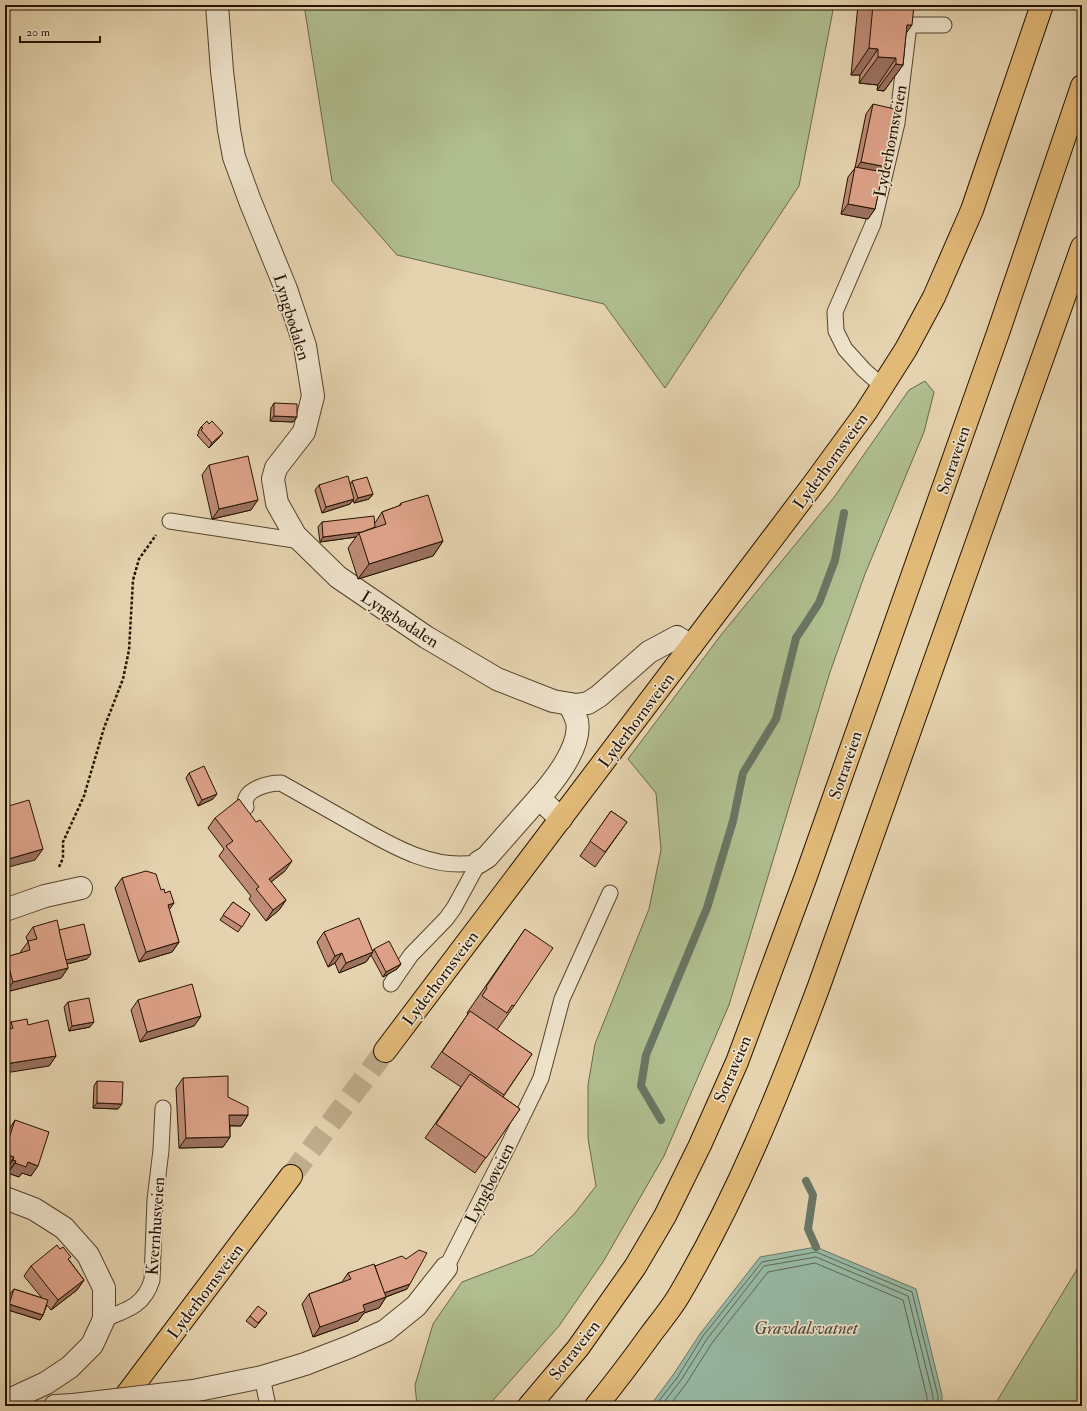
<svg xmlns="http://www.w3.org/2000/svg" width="1087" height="1411" font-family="'IM FELL Double Pica',serif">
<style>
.green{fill:#b0be8f;stroke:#6a6848}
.water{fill:#97b9a5;stroke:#697663}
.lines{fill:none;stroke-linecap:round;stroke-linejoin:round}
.shore{stroke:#5e6652;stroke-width:1}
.stream{stroke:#697663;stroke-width:8}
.primary-tunnel{stroke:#beac8c;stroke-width:22;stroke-dasharray:22 11;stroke-linecap:butt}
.service-casing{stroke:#54422c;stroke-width:17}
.minor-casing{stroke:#54422c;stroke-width:24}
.primary-casing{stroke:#241200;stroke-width:24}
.motorway-casing{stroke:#241200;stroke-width:24}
.path{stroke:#241200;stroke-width:2.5;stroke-dasharray:3 2;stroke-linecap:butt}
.service{stroke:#eee2cb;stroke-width:15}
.minor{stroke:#eee2cb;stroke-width:22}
.primary{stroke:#e2ba78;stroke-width:22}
.motorway{stroke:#e2ba78;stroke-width:22}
.minor-bridge-casing{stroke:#54422c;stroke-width:24;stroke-linecap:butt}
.minor-bridge{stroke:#eee2cb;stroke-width:22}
.wall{fill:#be8b76;stroke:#241200}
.shaded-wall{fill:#9b7160;stroke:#241200}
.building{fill:#dda289;stroke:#241200}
.labels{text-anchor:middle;stroke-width:3.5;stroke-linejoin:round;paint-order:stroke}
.street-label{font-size:17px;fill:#241200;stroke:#eee2cb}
.water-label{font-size:18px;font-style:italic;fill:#4c4c3a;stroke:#eee2cb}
</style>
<rect width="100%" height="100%" fill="#e5d3af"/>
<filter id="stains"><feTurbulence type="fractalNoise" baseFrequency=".005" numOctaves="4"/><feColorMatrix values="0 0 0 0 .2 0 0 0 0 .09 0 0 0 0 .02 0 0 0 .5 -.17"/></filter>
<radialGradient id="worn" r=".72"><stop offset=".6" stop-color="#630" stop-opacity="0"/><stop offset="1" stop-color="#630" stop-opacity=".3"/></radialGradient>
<g class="green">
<path d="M304 5H834L799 186 665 388 604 304 397 255 332 181Z"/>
<path d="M925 381 934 392 924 432 865 574 830 672 729 1005 664 1156 603 1262 559 1326 488 1406H417L415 1385 433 1324 462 1282 533 1255 575 1213 596 1186 588 1138V1085L595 1044 649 909 661 850 656 793 628 759 721 635 835 496 909 390Z"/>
<path d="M1082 1261V1406H994Z"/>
</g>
<path class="water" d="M816 1247 916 1289 942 1395V1406H650L673 1375 700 1334 760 1257Z"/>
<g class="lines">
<g class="shore">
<path d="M655 1406 677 1378 703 1336 762 1262 816 1252 912 1292 938 1396V1406"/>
<path d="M661 1406 681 1380 707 1339 764 1266 816 1257 908 1296 933 1396V1406"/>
<path d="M669 1406 686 1384 712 1343 768 1272 815 1263 903 1300 927 1397V1406"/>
</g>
<g class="stream">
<path d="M661 1120 641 1086 646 1055 707 908 733 821 743 773 776 719 796 638 819 603 835 560 844 513"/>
<path d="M806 1181 813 1195 808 1229 816 1247"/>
</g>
<path class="primary-tunnel" d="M291 1176 385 1051"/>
<g class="service-casing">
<g id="service">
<path d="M882 386 864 370 845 349 836 331 835 312 873 224 897 123 909 25H944"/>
<path d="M170 521 301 541"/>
<path d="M246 807C240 790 268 783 281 783 304 796 327 809 350 822 389 844 433 872 479 862"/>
<path d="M391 984 411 955 446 919 454 908 479 862"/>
<path d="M446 1268 508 1146 541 1078 562 999 610 893"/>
<path d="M104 1319C127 1310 144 1306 152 1280L155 1200 161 1150 163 1108"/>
<path d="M262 1377 268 1406"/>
</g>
</g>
<g class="minor-casing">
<g id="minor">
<path d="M217 5 222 71 229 130 234 157 250 201 286 289 305 346 313 396 304 432 276 468 273 479 277 503 295 535 338 577 426 637 497 679 553 701 576 705 588 703 599 696 649 652 677 637 691 646"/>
<path d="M561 819 539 798C554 781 582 746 577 721 575 715 572 709 569 704"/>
<path d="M479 862 487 857 539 798"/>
<path d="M5 910 45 896 81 888"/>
<path d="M5 1198 34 1209 64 1228 88 1255 104 1288V1319L92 1345 70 1367 46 1383 5 1402"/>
<path d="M193 1391 262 1377 305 1364 349 1347 385 1331 416 1306 446 1268"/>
<path d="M55 1406 73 1405"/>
</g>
</g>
<g class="primary-casing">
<g id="primary">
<path d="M385 1051 815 482 866 412 906 349 934 297 972 210 1042 5"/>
<path d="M118 1406 291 1176"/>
</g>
</g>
<g class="motorway-casing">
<g id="motorway">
<path d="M529 1406 578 1348 635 1267 665 1216 700 1145 737 1062 805 879 998 333 1082 86"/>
<path d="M596 1406C615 1383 633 1359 651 1334 660 1322 670 1310 678 1297 736 1199 779 1093 819 986L1082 247"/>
</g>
</g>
<path class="path" d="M59 867 63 858V842L84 796 104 728 123 679 129 650 133 580 139 559 156 535"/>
<use href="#service" class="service"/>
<use href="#minor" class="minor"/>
<use href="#primary" class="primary"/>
<use href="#motorway" class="motorway"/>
<g class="minor-bridge-casing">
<path id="minor-bridge" d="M73 1405 193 1391"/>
</g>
<use href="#minor-bridge" class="minor-bridge"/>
</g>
<g class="wall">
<path d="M858 5H914L906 34 903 65 884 91 877 90 878 85 859 83 860 75H851Z"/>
<path d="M873 104 887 167 882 174 875 209 868 219 841 214 848 177 855 168 866 114Z"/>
<path d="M274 403 297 417 293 422 270 421 271 408Z"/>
<path d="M209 424 219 438 209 448 197 435 199 433 198 432 201 427Z"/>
<path d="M209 465 251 510 212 519 202 475Z"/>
<path d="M352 481 373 494 369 499 354 503 353 500 350 504 322 513 315 490 319 485H350Z"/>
<path d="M401 503 443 541 433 556 358 579 348 548 356 537 320 542 318 527 322 522 375 523 382 512 399 506Z"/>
<path d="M189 773 213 799 198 806 186 778Z"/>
<path d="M611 811 627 822 595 867 580 856Z"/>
<path d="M215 818 285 871 271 882 286 900 279 910 266 921 249 899 251 896 219 856 224 849 208 828Z"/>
<path d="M122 878 161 890 169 909 179 942 172 952 139 962 115 888Z"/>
<path d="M233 902 250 914 238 932 220 920Z"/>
<path d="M33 927 59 930 87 959 67 964 68 968 61 978 6 992 5 990V959L6 957 21 953V951L28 942 26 937Z"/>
<path d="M525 929 514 1006 497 1030 532 1054 503 1097 520 1109 475 1173 425 1138 461 1087 431 1067 468 1014 467 1013Z"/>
<path d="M324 932 373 951 374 949 401 964 397 969 383 977 371 955 366 962 339 973 335 963 328 967 317 942Z"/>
<path d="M138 1000 201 1016 194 1026 140 1042 131 1010Z"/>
<path d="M68 1002 90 1027 69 1031 64 1007Z"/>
<path d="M11 1022 28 1025 56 1056 49 1066 6 1029Z"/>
<path d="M183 1078 228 1097 248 1115 241 1126H230V1137L223 1147 179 1148 176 1088Z"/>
<path d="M97 1081 118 1109 93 1108 94 1086Z"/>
<path d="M15 1120 31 1176 22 1173 19 1177 8 1173 9 1171 6 1170 7 1168 5 1167V1139L8 1131Z"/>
<path d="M406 1259 407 1289 386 1297 379 1308 364 1313 358 1321 313 1337 302 1304 309 1294 342 1282 348 1273 375 1266Z"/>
<path d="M69 1260 84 1280 77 1290 51 1310 47 1305 43 1315 40 1320 5 1309 10 1294 14 1289 42 1298 24 1276 31 1266Z"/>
<path d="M267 1313 255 1328 246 1321 250 1316Z"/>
</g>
<g class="shaded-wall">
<path d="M907 25H912L893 52Z"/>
<path d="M869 48 878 49 860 75H851Z"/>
<path d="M878 57 896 58 878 85 859 83Z"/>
<path d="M896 64 903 65 884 91 877 90Z"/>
<path d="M861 162 887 167 880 178 854 172Z"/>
<path d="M848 204 875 209 868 219 841 214Z"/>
<path d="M274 416 297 417 293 422 270 421Z"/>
<path d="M223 433 219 438 209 448 212 443Z"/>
<path d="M373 494 369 499 354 503 358 498Z"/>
<path d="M354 499 350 504 322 513 326 507Z"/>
<path d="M258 500 251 510 212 519 219 509Z"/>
<path d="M375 530 359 533 356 537 320 542 323 537Z"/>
<path d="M443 541 433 556 358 579 369 564Z"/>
<path d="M217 794 213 799 198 806 202 800Z"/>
<path d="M43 849 35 860 5 868V860Z"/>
<path d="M292 861 285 871 262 889 269 879Z"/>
<path d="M286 900 279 910 266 921 273 910Z"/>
<path d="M174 903 167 913 168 905Z"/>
<path d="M179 942 172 952 139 962 146 952Z"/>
<path d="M373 952 366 962 339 973 346 963Z"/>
<path d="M342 953 335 963 328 967 335 956Z"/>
<path d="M91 954 87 959 62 965 65 960Z"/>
<path d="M401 964 397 969 383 977 386 972Z"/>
<path d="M68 968 61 978 6 992 13 982Z"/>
<path d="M201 1016 194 1026 140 1042 147 1032Z"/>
<path d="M94 1022 90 1027 69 1031 72 1026Z"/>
<path d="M56 1056 49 1066 5 1073V1064Z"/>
<path d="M97 1103 122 1104 118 1109 93 1108Z"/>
<path d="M229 1115H248L241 1126 222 1125Z"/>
<path d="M230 1137 223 1147 179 1148 186 1138Z"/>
<path d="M5 1154 14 1157 7 1168 5 1167Z"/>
<path d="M13 1160 16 1161 9 1171 6 1170Z"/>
<path d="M28 1162 38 1166 31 1176 22 1173 19 1177 8 1173 15 1163Z"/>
<path d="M84 1280 77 1290 51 1310 58 1300Z"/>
<path d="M410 1284 407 1289 380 1299 384 1293Z"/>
<path d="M386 1297 379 1308 364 1313 358 1321 313 1337 320 1327 363 1305Z"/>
<path d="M9 1304 43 1315 40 1320 5 1309Z"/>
</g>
<g class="building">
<path d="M873 5H914L912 25H907L903 65 896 64V58L878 57V49L869 48Z"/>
<path d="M873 104 899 110 887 167 861 162Z"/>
<path d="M855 167 883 172 875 209 848 204Z"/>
<path d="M274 403 297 404V417L274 416Z"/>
<path d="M207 421 209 424 212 421 223 433 212 443 201 430 203 428 201 427Z"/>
<path d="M248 456 258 500 219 509 209 465Z"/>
<path d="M348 476 354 499 326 507 319 485Z"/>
<path d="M367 477 373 494 358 498 352 481Z"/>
<path d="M428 495 443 541 369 564 359 533 386 524 382 512 401 505V503Z"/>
<path d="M374 516 375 527 362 532 323 537 322 522Z"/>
<path d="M204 766 217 794 202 800 189 773Z"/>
<path d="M239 799 256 822 260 820 292 861 269 879 286 900 273 910 256 889 259 887 226 846 233 841 215 818Z"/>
<path d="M29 800 43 849 5 860V807Z"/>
<path d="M611 811 627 822 605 852 590 841Z"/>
<path d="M146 871 156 874 161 890 164 889 165 893 170 891 174 903 168 905 179 942 146 952 122 878Z"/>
<path d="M233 902 250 914 242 927 223 915Z"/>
<path d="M359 918 373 952 346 963 342 953 335 956 324 932Z"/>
<path d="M57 920 68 968 13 982 6 957 30 950 28 941 37 939 33 927Z"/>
<path d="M84 924 91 954 66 960 59 930Z"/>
<path d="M525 929 553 948 514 1006 512 1005 507 1013 482 996 487 988 486 987Z"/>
<path d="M389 941 401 964 386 972 374 949Z"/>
<path d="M192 984 201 1016 147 1032 138 1000Z"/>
<path d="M89 998 94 1022 72 1026 68 1002Z"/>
<path d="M470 1011 532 1054 504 1095 442 1052Z"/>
<path d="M27 1019 28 1025 48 1020 56 1056 5 1064V1030L13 1028 11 1022Z"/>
<path d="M470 1074 520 1109 486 1158 436 1124Z"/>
<path d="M228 1076V1097L248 1107V1115H229L230 1137 186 1138 183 1078Z"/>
<path d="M97 1081 123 1082 122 1104 97 1103Z"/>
<path d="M15 1120 49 1132 38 1166 28 1162 26 1167 15 1163 16 1161 13 1160 14 1157 5 1154V1150Z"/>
<path d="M57 1245 60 1249 63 1247 71 1257 68 1259 84 1280 58 1300 31 1266Z"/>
<path d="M419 1250 427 1253 410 1284 384 1293 375 1266 402 1256 406 1259Z"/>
<path d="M374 1264 386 1297 363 1305 365 1311 320 1327 309 1294 351 1279 348 1273Z"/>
<path d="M14 1289 48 1300 43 1315 9 1304Z"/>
<path d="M258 1306 267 1313 258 1323 250 1316Z"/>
</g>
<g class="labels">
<g class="street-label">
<text transform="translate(890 141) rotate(-79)" y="6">Lyderhornsveien</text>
<text transform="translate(292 317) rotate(73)" y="6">Lyngbødalen</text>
<text transform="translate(953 460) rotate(-71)" y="6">Sotraveien</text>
<text transform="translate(830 461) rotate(-54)" y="6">Lyderhornsveien</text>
<text transform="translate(400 619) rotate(33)" y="6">Lyngbødalen</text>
<text transform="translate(636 720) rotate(-53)" y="6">Lyderhornsveien</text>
<text transform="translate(845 765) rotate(-71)" y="6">Sotraveien</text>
<text transform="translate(440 978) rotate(-53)" y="6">Lyderhornsveien</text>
<text transform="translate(732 1069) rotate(-67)" y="6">Sotraveien</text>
<text transform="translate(489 1183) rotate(-63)" y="6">Lyngbøveien</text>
<text transform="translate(155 1226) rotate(-86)" y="6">Kvernhusveien</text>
<text transform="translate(205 1291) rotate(-53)" y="6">Lyderhornsveien</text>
<text transform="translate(574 1350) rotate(-52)" y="6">Sotraveien</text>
</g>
<g class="water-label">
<text x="806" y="1334">Gravdalsvatnet</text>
</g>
</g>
<rect width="1087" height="1411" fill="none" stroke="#e5d3af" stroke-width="20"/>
<rect x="6" y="6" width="1075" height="1399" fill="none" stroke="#241200" stroke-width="2"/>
<rect x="10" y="10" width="1067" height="1391" fill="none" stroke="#241200"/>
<path d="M20 36v6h80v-6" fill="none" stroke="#241200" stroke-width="2"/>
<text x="26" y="36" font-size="12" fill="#241200" stroke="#eee2cb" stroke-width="3" paint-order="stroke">20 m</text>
<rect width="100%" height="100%" filter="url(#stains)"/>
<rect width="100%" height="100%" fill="url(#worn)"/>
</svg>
